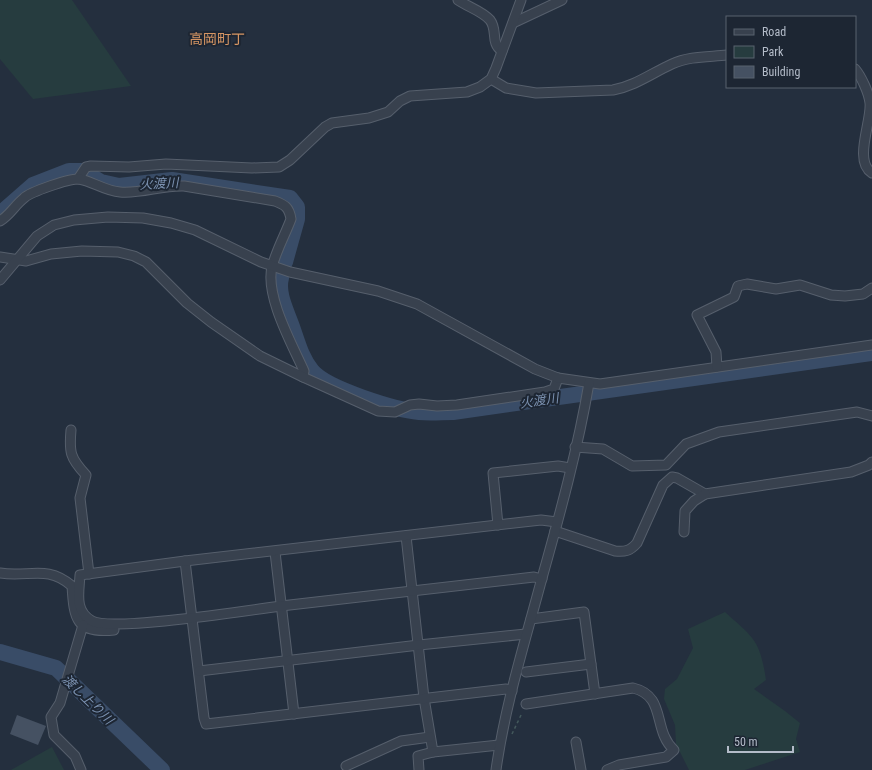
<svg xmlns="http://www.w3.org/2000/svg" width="872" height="770" font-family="'Roboto Condensed','Noto Sans JP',sans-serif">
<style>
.green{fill:#263c3f}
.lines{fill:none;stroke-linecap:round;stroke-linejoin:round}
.river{stroke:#394c67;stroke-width:16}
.building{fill:#455162}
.minor-casing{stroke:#565f6c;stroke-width:11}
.path{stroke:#44595c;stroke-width:1.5;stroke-dasharray:3 3;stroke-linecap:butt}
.minor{stroke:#38414e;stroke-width:9}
.labels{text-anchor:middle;stroke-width:4;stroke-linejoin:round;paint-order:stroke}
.water-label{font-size:13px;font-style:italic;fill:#7c92b1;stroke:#1d2633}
.quarter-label{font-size:14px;fill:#d59563;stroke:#1d2633}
</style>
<rect width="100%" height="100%" fill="#242f3e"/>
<g class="green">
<path d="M0 0H72L131 86 33 99 0 59Z"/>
<path d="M725 612C754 638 760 640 766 680L754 689 785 711 800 723 796 739 800 752 745 770H689L676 744 675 725 664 699 665 689 677 679 693 648 688 629Z"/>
<path d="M52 747 64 770H11Z"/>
</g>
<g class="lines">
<g class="river">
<path d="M0 214 33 185 69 171H83L101 182 119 186 172 180 290 198 297 207V219L285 262"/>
<path d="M281 278C277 293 286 310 291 324 297 340 301 358 312 371 327 389 396 410 419 412 430 413 442 412 453 412L872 353"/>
<path d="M0 652 56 668 162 770"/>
</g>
</g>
<path class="building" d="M17 715 46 726 38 745 10 734Z"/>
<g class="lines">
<g class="minor-casing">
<g id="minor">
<path d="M458 0C468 7 482 11 490 20 498 30 490 43 502 51"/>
<path d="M513 23 562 0"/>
<path d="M855 69C861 76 869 93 870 103 872 121 853 161 872 173"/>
<path d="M491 79 506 88 536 93 613 90C635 86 652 73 672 64 689 56 709 57 727 55"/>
<path d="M78 179 86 167 91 166 129 167 166 164 252 168 279 167 290 160 325 127 332 123 369 118 388 112 400 101 410 96 467 92 480 87 491 79 496 68 521 0"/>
<path d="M0 221C10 215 15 205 24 198 30 192 70 178 79 179 92 181 105 191 120 192 141 194 162 185 184 186L275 201C285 205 289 207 291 219 285 235 276 251 272 267 265 296 292 344 304 371L303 377"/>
<path d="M0 257 26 261 51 254 82 251 118 252 134 256 146 262 187 303 211 322 260 356 303 377 378 411 395 412 410 405 419 404 437 406 457 405 545 392 554 389 558 378"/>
<path d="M0 280 37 236 54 225 74 220 108 217 143 218 171 223 195 230 261 262 290 272 378 291 417 304 535 369 558 378 600 384 872 345"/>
<path d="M717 367 716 352 697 315 734 297 738 286 747 284 776 289 800 285 831 295 845 296 863 294 872 288"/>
<path d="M71 430C69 452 70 458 86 475L80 498 89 574"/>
<path d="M575 447 603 449 632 466 666 465 686 444 719 432 857 412 872 416"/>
<path d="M498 525 493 473 558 466 570 468"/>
<path d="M555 531 615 551C625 552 630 551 637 543L663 485 672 477 677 478 705 494 851 472 869 465 872 462"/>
<path d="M684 532 685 511 694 501 705 494"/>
<path d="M406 536 424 698 433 752"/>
<path d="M275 552 294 714"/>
<path d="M185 561 204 718 206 724 506 689 512 691"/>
<path d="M0 573C28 578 47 564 72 586 74 619 76 634 114 630"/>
<path d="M542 579 534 577C449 586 365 596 281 606 250 610 112 632 92 621 74 611 79 593 80 575L185 561 541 520 557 522"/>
<path d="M531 619 584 612 595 694"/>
<path d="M199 671 419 645 526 634"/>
<path d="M526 672 591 664"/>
<path d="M526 704 633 688C667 696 652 730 674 750L666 757 619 765 607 770"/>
<path d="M576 742 581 770"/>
<path d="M346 766 401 741 430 737"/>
<path d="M81 770 75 756 54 735 51 717 60 703 83 625"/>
<path d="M419 770 418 756 433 752 499 745"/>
<path d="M496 770C505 705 525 642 542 578 560 514 578 448 589 383"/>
</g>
</g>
<path class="path" d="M512 734 522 713"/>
<use href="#minor" class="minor"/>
</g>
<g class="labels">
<g class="water-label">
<text transform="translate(159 183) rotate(-3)" y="5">火渡川</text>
<text transform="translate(539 400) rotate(-8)" y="5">火渡川</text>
<text transform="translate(88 699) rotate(44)" y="5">渡し上り川</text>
</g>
<g class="quarter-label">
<text x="217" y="44">高岡町丁</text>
</g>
</g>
<rect x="726" y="16" width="130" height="72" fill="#1d2633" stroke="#59626f"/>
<rect x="734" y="29" width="20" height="6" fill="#38414e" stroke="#59626f"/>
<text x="762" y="36" font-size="12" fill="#b4bcc9">Road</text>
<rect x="734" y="46" width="20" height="12" fill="#263c3f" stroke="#59626f"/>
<text x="762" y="56" font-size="12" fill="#b4bcc9">Park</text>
<rect x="734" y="66" width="20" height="12" fill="#455162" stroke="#59626f"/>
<text x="762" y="76" font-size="12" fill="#b4bcc9">Building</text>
<path d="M728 746v6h65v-6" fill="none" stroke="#b4bcc9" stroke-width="2"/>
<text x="734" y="746" font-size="12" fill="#b4bcc9" stroke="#1d2633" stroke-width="3" paint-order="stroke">50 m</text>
</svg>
